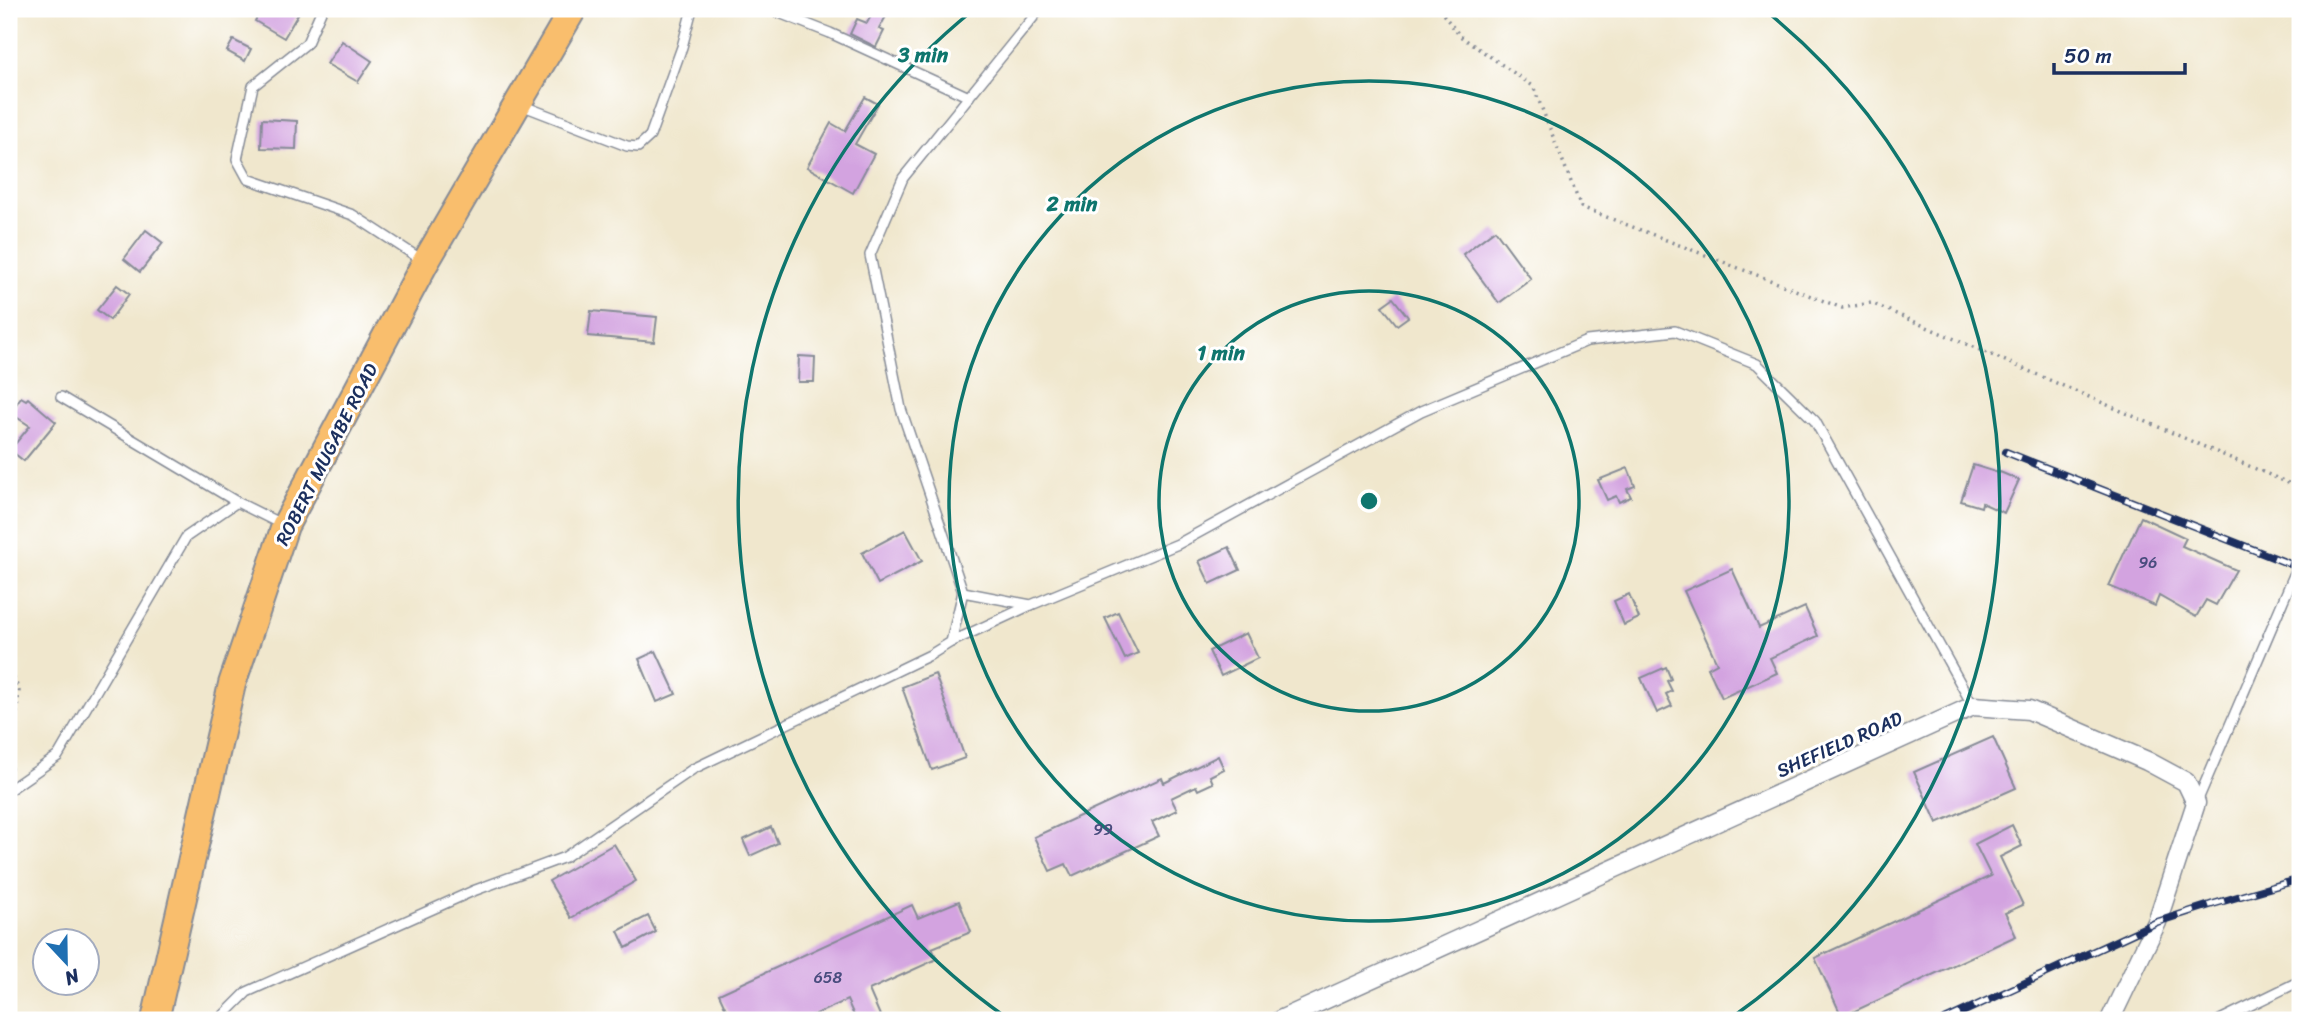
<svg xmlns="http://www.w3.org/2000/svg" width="2309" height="1029" font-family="Sriracha,sans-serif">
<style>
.building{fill:#d3a3e0}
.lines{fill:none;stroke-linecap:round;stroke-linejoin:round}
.lane-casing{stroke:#868b96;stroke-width:12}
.street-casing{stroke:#868b96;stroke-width:21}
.primary-casing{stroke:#868b96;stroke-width:30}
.path{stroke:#868b96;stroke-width:3.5;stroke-dasharray:2 5;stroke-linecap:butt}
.lane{stroke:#fff;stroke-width:9}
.street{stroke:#fff;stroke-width:18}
.primary{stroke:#f9be6d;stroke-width:26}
.rail-casing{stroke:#1b2f5e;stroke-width:8}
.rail{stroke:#fff;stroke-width:5;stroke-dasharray:16;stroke-linecap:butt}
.ring{fill:none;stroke:#0f766e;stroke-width:3.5}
.labels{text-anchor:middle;stroke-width:6;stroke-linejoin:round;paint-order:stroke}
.number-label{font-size:16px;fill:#494c7e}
.street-label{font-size:19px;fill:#1b2f5e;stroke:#fff}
.centre{fill:#0f766e;stroke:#fff;stroke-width:3.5}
.ring-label{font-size:21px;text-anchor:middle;font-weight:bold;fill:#0f766e;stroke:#fff;stroke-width:6;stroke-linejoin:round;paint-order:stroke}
</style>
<rect width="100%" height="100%" fill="#fff"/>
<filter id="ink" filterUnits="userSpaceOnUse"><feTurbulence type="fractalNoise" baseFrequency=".0143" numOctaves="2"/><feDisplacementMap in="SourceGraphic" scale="14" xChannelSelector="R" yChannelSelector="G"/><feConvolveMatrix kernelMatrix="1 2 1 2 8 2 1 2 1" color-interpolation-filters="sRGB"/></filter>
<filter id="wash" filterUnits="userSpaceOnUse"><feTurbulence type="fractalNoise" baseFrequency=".00686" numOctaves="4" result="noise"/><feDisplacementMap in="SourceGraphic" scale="28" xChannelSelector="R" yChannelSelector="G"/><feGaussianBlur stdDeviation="1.57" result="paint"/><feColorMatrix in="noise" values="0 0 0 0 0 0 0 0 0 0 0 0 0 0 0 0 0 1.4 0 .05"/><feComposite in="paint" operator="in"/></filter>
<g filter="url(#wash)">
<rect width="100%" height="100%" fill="#f0e7cd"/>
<g id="blocks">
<g class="building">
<path d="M262 9H301L284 38 255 21Z"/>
<path d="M875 9H890L879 29 884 31 876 47 850 34 857 19 867 23Z"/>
<path d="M233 40 251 49 245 61 227 51Z"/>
<path d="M342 41 372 61 358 82 327 64Z"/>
<path d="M865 97 878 104 855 144 874 154 853 193 807 167 831 123 845 131Z"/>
<path d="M262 119 297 121 296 149 261 148Z"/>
<path d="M146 230 163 243 140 272 124 259Z"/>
<path d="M1495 230 1531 279 1499 303 1463 254Z"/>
<path d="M117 285 129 294 110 320 97 310Z"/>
<path d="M1393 298 1408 317 1397 325 1382 306Z"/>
<path d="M591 311 657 317 654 342 588 336Z"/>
<path d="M799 356 815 357 814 382H798Z"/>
<path d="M21 397 26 400 28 398 56 422 24 461 10 450 30 426 10 413Z"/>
<path d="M1973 465 1999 473 2000 472 2019 480 2004 513 1982 503 1981 507 1961 501Z"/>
<path d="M1628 468 1635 486 1627 489 1631 497 1619 502 1616 496 1607 500 1598 480Z"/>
<path d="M2141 517 2186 538 2182 546 2236 570 2216 605 2206 600 2196 617 2159 596 2155 606 2109 586Z"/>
<path d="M905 530 922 561 878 584 862 553Z"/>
<path d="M1229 547 1240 570 1210 584 1199 561Z"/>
<path d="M1732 569 1759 628 1805 607 1818 636 1770 658 1777 673 1722 698 1708 668 1717 663 1684 591Z"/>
<path d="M1629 594 1639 618 1624 625 1614 601Z"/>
<path d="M1118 612 1138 653 1125 659 1105 618Z"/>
<path d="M1246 633 1258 658 1221 676 1209 651Z"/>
<path d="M656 651 676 694 657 702 639 659Z"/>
<path d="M1666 667 1671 679 1667 681 1672 691 1666 694 1672 706 1657 713 1641 678Z"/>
<path d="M935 674 965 758 932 770 902 687Z"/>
<path d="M1993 737 2016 788 1937 823 1914 772Z"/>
<path d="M1218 756 1224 769 1210 776 1213 783 1198 790 1196 786 1171 798 1177 810 1152 822 1159 836 1072 876 1066 864 1050 871 1034 837 1162 778 1164 783Z"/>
<path d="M2012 825 2022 846 2000 857 2023 905 2005 913 2016 936 1842 1017 1815 958 1991 876 1975 844Z"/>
<path d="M771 827 778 843 750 856 743 840Z"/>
<path d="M614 844 636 881 571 918 549 881Z"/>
<path d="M959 901 971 932 932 948 937 959 869 990 882 1020H856L847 1000 803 1020H731L719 994 912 905 918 918Z"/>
<path d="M648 916 656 932 626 948 618 931Z"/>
</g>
</g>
</g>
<g filter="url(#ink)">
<use href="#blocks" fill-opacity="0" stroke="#868b96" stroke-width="2"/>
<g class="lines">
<g class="lane-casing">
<g id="lane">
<path d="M322 9 307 43 253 86 237 159 248 179 353 215 422 260"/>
<path d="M769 9 830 33 969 97"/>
<path d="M1040 9 903 178 870 255 901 409 963 592 1031 605 1178 544 1421 411 1587 341 1675 331 1757 364 1815 421 1973 706"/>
<path d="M521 105 627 146 638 147 650 136 682 47 692 9"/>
<path d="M61 397 237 502 283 525"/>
<path d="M951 642 1031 605"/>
<path d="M9 790 58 756 186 537 237 502"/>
<path d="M2197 802 2300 561"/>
<path d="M219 1020 247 992 473 891 565 857 693 769 930 655 951 642 963 592"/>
<path d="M2220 1020 2300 981"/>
</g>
</g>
<g class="street-casing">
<path id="street" d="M1280 1020 1973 706 2029 710 2147 761 2186 782 2196 803 2157 922 2110 1020"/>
</g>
<g class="primary-casing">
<path id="primary" d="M155 1020 232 684 285 526 425 263 573 9"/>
</g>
<g class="path">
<path d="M1439 9 1460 36 1533 86 1581 207 1842 308 1871 303 2300 488"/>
<path d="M9 664 19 691 10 775"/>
</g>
<use href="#lane" class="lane"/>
<use href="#street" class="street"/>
<use href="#primary" class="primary"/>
<g class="rail-casing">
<g id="rail">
<path d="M2006 452 2300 568"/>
<path d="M1945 1020 2157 922 2213 904 2300 879"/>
</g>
</g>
<use href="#rail" class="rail"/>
</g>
</g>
<g class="ring">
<circle cx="1369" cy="501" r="210"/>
<circle cx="1369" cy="501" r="420"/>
<path d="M1007 1018A631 631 0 0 1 972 11M1766 11A631 631 0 0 1 1731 1018"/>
</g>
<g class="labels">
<g class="number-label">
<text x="2148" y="568">96</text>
<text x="1103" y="835">99</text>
<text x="828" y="983">658</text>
</g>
<g class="street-label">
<text transform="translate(326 454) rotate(-63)" y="7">ROBERT MUGABE ROAD</text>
<text transform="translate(1839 744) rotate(-24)" y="7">SHEFIELD ROAD</text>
</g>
</g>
<circle cx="1369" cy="501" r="10" class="centre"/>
<g class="ring-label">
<text x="923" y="62">3 min</text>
<text x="1072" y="211">2 min</text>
<text x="1221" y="360">1 min</text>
</g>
<rect width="2309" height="1029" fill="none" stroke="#fff" stroke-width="35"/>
<g transform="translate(66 962) rotate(158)"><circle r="33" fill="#ffffff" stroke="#a4acbf" stroke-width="2"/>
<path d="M0-5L12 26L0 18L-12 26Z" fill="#1f6fb2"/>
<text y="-10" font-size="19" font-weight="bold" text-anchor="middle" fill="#1b2f5e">N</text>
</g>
<path d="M2054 63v10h131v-10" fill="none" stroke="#1b2f5e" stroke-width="3.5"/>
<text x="2064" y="63" font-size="21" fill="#1b2f5e" stroke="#ffffff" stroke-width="5" paint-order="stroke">50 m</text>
</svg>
